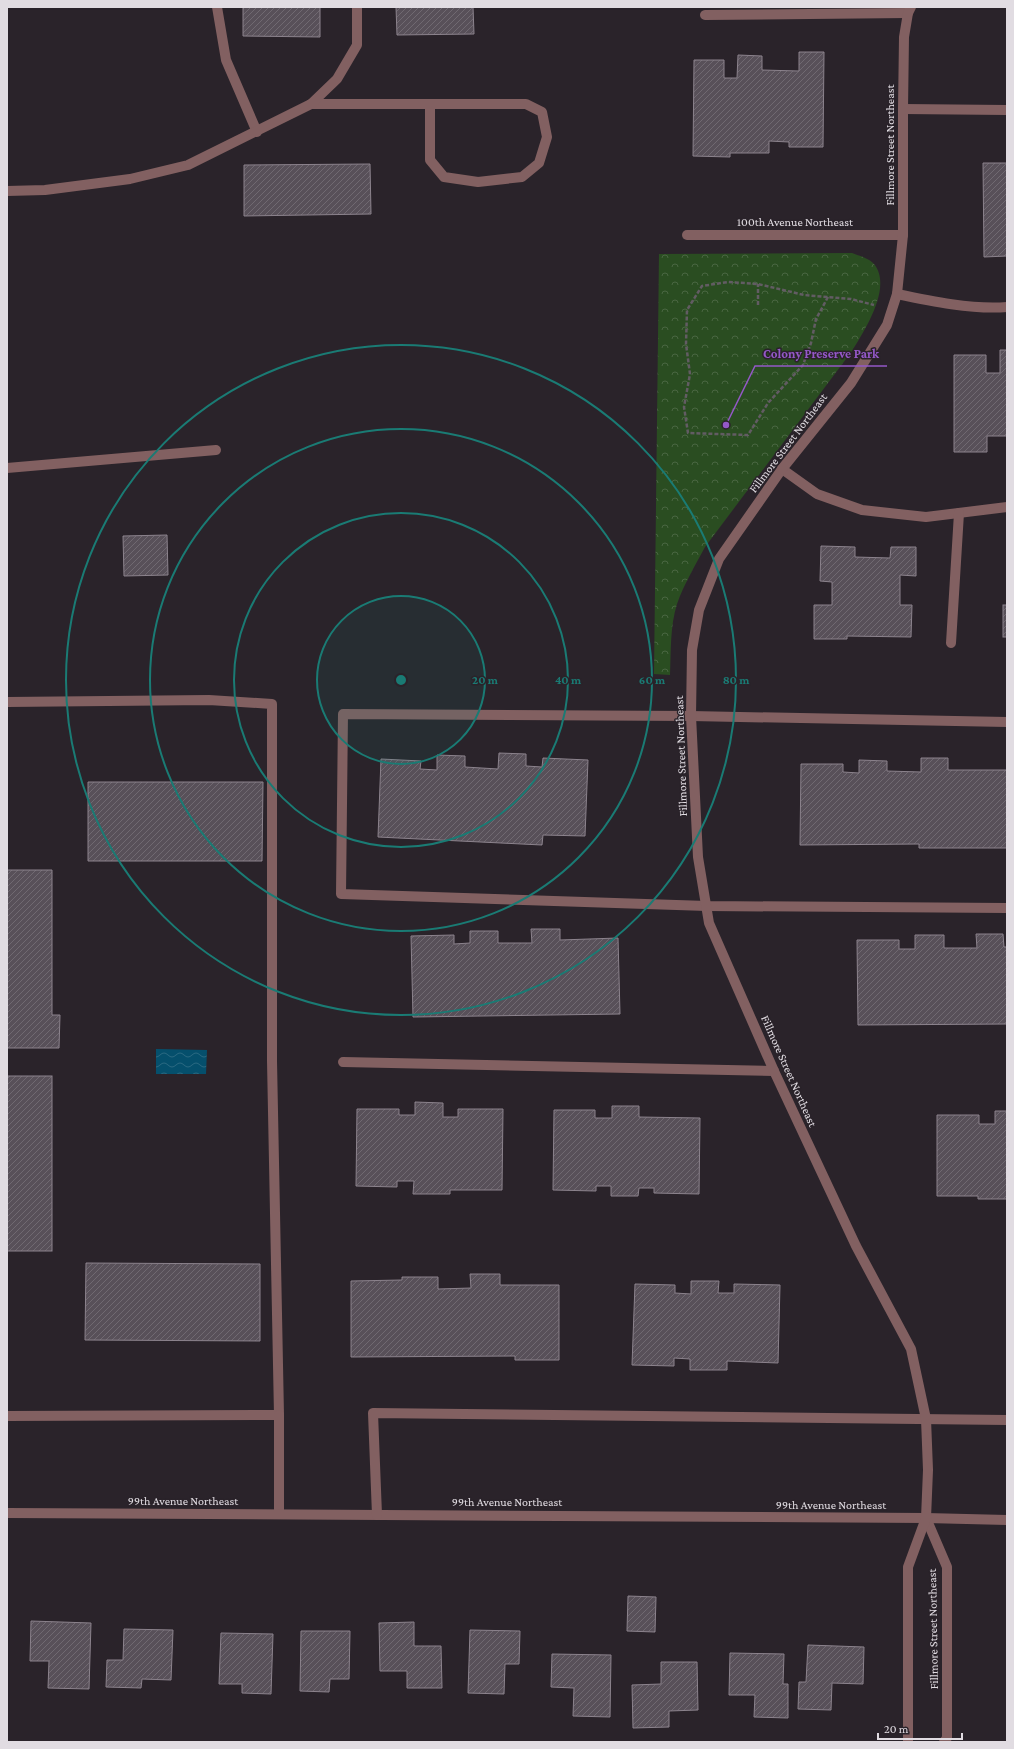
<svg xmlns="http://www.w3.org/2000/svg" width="1014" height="1749" font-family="'Crimson Pro',serif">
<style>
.park{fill:url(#park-crowns)}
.water{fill:url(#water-waves)}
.building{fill:url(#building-hatch);stroke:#8c838d}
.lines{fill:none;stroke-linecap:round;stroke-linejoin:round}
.path{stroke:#625c63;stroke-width:2.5;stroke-dasharray:4 2;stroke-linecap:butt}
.minor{stroke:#826061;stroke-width:10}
.ring{fill:none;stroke:#1a7b74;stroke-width:2}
.labels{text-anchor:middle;stroke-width:3;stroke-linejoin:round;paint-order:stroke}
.street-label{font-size:12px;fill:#e1dce2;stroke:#2a232a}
.centre{fill:#1a7b74;stroke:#2a232a;stroke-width:2}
.ring-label{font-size:12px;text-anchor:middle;font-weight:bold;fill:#1a7b74;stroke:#2a232a;stroke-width:3;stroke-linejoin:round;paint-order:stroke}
.leader{fill:none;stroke:#9458c8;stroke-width:1.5}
.callout-dot{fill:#9458c8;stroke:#2a232a;stroke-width:1.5}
.callout-label{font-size:13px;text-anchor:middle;font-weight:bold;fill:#9458c8;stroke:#2a232a;stroke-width:3;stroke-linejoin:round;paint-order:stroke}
</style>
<defs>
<pattern id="park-crowns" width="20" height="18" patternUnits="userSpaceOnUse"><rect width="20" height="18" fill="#2a4d21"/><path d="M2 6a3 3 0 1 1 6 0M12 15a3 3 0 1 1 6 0" fill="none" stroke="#496641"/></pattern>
<pattern id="water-waves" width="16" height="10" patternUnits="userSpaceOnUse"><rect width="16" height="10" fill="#054f6c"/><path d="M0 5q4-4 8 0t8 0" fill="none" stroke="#296881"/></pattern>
<pattern id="building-hatch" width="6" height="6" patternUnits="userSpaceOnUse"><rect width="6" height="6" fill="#585059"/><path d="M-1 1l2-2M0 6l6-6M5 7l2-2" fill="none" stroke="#706971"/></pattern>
</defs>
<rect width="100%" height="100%" fill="#2a232a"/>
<path class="park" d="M852 253C859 256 869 258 874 264 893 287 864 331 852 351L705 547C695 566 684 584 677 604 670 626 671 651 670 675L654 674 659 254Z"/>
<path class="water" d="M156 1049 207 1050 206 1074H156Z"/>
<g class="building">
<path d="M243 7H320V37L243 36Z"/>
<path d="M396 7H473L474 34 397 35Z"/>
<path d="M799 52H824L823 147H789V142L769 141V153H730V157L693 156 694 60H724V78H737L738 55 762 56V70L799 71Z"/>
<path d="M983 163H1007V256L984 257Z"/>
<path d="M370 164 371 214 244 216V165Z"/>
<path d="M1000 350H1007V436H987V452H954V355H986V373H1000Z"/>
<path d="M167 535 168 575 124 576 123 536Z"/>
<path d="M821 546 855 547V557L890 558 891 547H916V576L900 575V605H912L911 637 847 636V639H814V605H832V582L820 581Z"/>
<rect x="1003" y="605" width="4" height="32"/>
<path d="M499 753 526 754V766L542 767 543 758 588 760 585 836 543 835 542 845 378 837 381 759 421 761 420 769 437 770V755L465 756V767L498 769Z"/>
<path d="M921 758H948V770H1007V848H919V844L800 845 801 764H843V772L859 773V760L887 761V771L921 772Z"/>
<path d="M88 782H263L262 861H88Z"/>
<path d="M7 870H52V1015H60L59 1048H7Z"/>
<path d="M531 929H560V940L618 938 620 1014 413 1017 411 936 454 935V944L470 943V931H498V943H532Z"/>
<path d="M976 934H1003L1004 947H1007V1024L858 1025 857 940H899V949H915V935H944V948H977Z"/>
<rect x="7" y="1076" width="45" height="175"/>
<path d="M415 1102 443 1103V1117H458V1109H503L502 1190H450V1194H413L414 1181H397V1187L356 1186 357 1109H399V1115H415Z"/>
<path d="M612 1106H639V1117L700 1118 699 1194 654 1193V1188H639L638 1196H611V1186H596V1191L553 1190 554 1110H595V1118H612Z"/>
<path d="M995 1111H1007V1199H978V1196H937V1115H979V1124H995Z"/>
<path d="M86 1263 260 1264V1341L85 1340Z"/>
<path d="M470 1274H500V1285H559V1360H515V1356L351 1357V1281L402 1280V1277H438V1289L471 1288Z"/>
<path d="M691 1281H719L718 1293H734V1284L780 1285 778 1363 727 1361V1370H690V1359L674 1358V1366L632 1365 635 1284 675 1285V1293L691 1294Z"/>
<path d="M628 1596 656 1597 655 1632 627 1631Z"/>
<path d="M31 1621 91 1623 89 1689 48 1688 49 1661H30Z"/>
<path d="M414 1622V1646H441L442 1688H407V1671H380L379 1623Z"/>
<path d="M124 1629 173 1630 171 1680 142 1679 141 1688 106 1687 107 1660H123Z"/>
<path d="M470 1630 520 1631 519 1664H505L504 1694 468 1693Z"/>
<path d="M301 1631H350L349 1679H330L329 1692 300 1691Z"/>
<path d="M221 1633 273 1634 271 1694 242 1693V1684H219Z"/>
<path d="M808 1645 864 1647 863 1684 832 1683 831 1710 798 1709 799 1682H806Z"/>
<path d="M730 1653 784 1654 783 1684H788V1718L754 1717 755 1695H729Z"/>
<path d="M552 1654 611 1655 610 1717 573 1716 574 1688 551 1687Z"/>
<path d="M661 1662H697L698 1710 669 1711V1727L633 1728 632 1685 661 1684Z"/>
</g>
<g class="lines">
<g class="path">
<path d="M828 297 816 319 811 343 803 365 768 403 748 435 688 433 684 407 690 374 686 344 687 310 702 286 728 282 758 284 804 295 851 299 874 305"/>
<path d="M758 305V284"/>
</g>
<g class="minor">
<path d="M217 7 226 60 257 132"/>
<path d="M705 15 908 13"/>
<path d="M311 104H526L542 112 547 137 539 163 522 177 478 182 444 177 430 160V105"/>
<path d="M903 109 1007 110"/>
<path d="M7 191 45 190 130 179 188 165 311 104 337 79 357 45V7"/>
<path d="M687 235H903"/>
<path d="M897 294C930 301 973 310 1007 307"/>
<path d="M7 468 216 450"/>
<path d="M782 469 817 494 862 510 926 517 1007 507"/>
<path d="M951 643 959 513"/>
<path d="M7 702 209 700 272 704V1061L279 1415 7 1416"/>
<path d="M1007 722 691 716 343 714 341 894 707 906 1007 908"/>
<path d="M343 1062 774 1071"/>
<path d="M279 1415V1514"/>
<path d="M7 1513 926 1518 1007 1520"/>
<path d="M377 1515 373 1413 1007 1420"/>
<path d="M926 1518 947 1567V1738L944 1742"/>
<path d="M908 1742V1567L926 1518 928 1470 926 1419 911 1349 856 1246 774 1071 709 923 698 857 691 716 692 650 699 610 719 559 782 469 851 383 887 325 897 294 903 235V109L904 37 908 13 911 7"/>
</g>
</g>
<circle cx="401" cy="680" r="84" fill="#1a7b74" fill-opacity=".12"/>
<g class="ring">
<circle cx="401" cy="680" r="84"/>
<circle cx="401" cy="680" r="167"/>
<circle cx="401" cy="680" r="251"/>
<circle cx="401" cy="680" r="335"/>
</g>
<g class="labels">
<g class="street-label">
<text transform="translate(890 145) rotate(-90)" y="4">Fillmore Street Northeast</text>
<text x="795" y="226">100th Avenue Northeast</text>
<text transform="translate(788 443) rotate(-53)" y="4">Fillmore Street Northeast</text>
<text transform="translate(681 756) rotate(-92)" y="4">Fillmore Street Northeast</text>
<text transform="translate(789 1071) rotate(66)" y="4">Fillmore Street Northeast</text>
<text x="183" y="1505">99th Avenue Northeast</text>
<text x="507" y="1506">99th Avenue Northeast</text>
<text x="831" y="1509">99th Avenue Northeast</text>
<text transform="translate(933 1629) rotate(-91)" y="4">Fillmore Street Northeast</text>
</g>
</g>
<circle cx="401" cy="680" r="6" class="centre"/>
<g class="ring-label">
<text x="485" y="684">20 m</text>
<text x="568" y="684">40 m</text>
<text x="652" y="684">60 m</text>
<text x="736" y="684">80 m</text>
</g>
<path class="leader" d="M726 425L755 366H887"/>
<circle class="callout-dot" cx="726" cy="425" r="4"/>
<g class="callout-label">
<text x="821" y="358">Colony Preserve Park</text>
</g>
<rect width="1014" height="1749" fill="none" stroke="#e1dce2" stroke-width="16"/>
<path d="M878 1733v6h84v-6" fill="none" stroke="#e1dce2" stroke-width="2"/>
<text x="884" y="1733" font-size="12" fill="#e1dce2" stroke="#2a232a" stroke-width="3" paint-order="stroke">20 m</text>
</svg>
